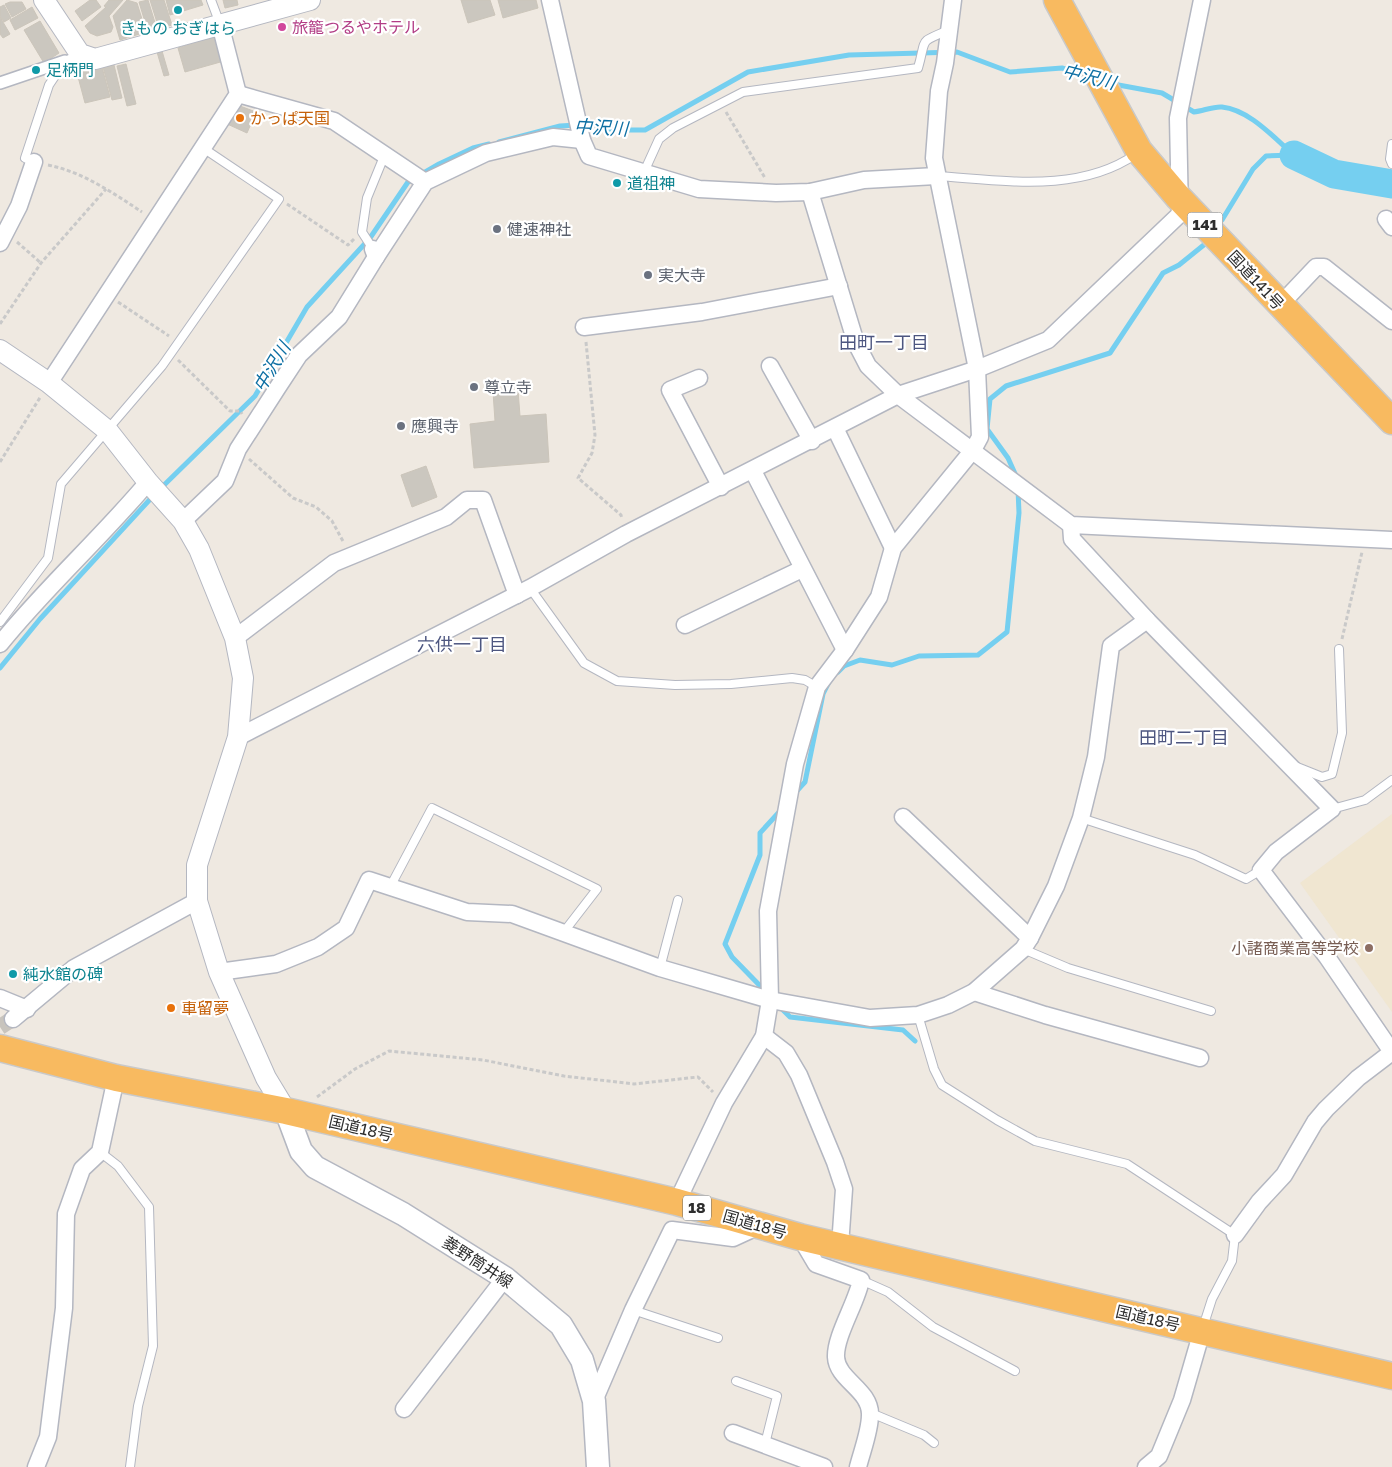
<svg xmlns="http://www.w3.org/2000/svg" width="1392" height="1467" font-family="'Golos Text','Noto Sans JP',sans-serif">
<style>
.education{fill:#f0e6d1}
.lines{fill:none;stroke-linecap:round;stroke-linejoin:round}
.stream{stroke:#75cff0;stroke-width:5}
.river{stroke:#75cff0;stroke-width:29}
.building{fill:#cbc7bf;stroke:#cbc5ba}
.minor-tunnel{stroke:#c8c4bd;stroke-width:16;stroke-dasharray:16 8;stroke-linecap:butt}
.service-casing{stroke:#b4b7c1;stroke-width:10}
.pedestrian-casing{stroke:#b4b7c1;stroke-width:14}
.minor-casing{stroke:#b4b7c1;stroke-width:19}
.tertiary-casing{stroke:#b4b7c1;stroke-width:22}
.secondary-casing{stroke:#b4b7c1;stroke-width:25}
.trunk-casing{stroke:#c9c9c9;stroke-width:29}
.path{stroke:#c9c9c9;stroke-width:3;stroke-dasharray:4 2.5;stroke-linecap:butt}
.service{stroke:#fff;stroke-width:8}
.pedestrian{stroke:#fff;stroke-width:11}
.minor{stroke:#fff;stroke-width:16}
.tertiary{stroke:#fff;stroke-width:20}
.secondary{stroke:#fff;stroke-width:22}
.trunk{stroke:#f8ba60;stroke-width:26}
.culture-dot{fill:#0f9aa8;stroke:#fff;stroke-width:2}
.hotel-dot{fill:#d1479c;stroke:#fff;stroke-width:2}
.food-dot{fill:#e8710a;stroke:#fff;stroke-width:2}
.worship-dot{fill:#6b7280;stroke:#fff;stroke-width:2}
.education-dot{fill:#8d6e63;stroke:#fff;stroke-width:2}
.labels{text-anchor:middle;stroke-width:4.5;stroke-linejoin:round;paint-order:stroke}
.shield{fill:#fff;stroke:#6d6d6d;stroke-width:1}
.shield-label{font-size:15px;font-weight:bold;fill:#2e2e2e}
.hotel-label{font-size:16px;fill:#b23c85;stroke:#fff;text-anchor:start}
.culture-label{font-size:16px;fill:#0d838f;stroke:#fff;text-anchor:start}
.food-label{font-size:16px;fill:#c56008;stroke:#fff;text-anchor:start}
.worship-label{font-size:16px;fill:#5b616d;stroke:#fff;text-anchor:start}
.street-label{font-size:16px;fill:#2e2e2e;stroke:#fff}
.education-label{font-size:16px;fill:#785e54;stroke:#fff;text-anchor:end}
.water-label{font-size:18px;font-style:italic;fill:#0d6fa3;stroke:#fff}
.neighbourhood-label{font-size:18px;fill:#4d5680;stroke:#fff}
</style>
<rect width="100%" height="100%" fill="#efe9e1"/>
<path class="education" d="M1392 814V1012L1300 883Z"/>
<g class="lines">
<g class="stream">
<path d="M1113 84 1162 93 1194 112C1203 111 1214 106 1222 107 1250 110 1274 138 1294 155"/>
<path d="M499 142 560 126 593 124 613 130H645L748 72 849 55 957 52 1010 72 1062 68 1089 76"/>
<path d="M1222 220 1253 169 1266 156 1294 155"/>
<path d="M1016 476 1008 458 987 429 990 399 1006 386 1110 353 1163 273 1179 265 1205 244"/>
<path d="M160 489 255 396 307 307 370 238 408 182 439 164 473 148 489 144"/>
<path d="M0 668 40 619 154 495"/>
<path d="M838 672 844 666 860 660 892 665 919 656 978 655 1007 632 1019 513 1018 489"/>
<path d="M794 794 805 782 823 694 829 682"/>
<path d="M766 992 732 957 725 944 760 855V833L781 810"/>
<path d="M780 1007 790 1017 903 1030 915 1041"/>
</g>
<path class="river" d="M1294 155 1334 174 1392 184"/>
</g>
<g class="building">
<path d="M90 0H96L101 7 82 21 75 11Z"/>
<path d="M109 0H123L109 16 113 27 111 32 97 36 90 33 85 26 106 7 104 6Z"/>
<path d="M127 0 137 3 146 32 120 40 113 16Z"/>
<path d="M148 0 157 29 148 32 139 2Z"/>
<path d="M150 0H164L172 25 159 29Z"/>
<path d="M166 0H201L203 5 170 15Z"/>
<path d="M223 0H237L238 5 225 8Z"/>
<path d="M461 0H490L495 15 468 23Z"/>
<path d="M498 0H536L538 8 503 18Z"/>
<path d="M10 2H22L26 9 12 17 5 4Z"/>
<path d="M4 5 11 18 4 22 0 16V7Z"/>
<path d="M32 7 38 18 15 30 10 20Z"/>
<path d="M0 17 10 34 3 38 0 34Z"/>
<path d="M40 21 59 53 44 63 24 30Z"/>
<path d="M216 36 224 61 185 72 178 48Z"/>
<path d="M162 51 169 75 164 76 157 52Z"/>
<path d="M126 64 136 104 127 106 117 66Z"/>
<path d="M114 65 122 98 112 100 103 67Z"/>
<path d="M102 67 110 97 85 103 77 73Z"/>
<path d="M232 103 256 112 247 133 225 123Z"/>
<path d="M518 390 520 416 546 414 549 462 474 468 470 424 495 421 493 392Z"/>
<path d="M426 466 437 497 412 507 401 475Z"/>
</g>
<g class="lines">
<path class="minor-tunnel" d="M0 1027 23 1012"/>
<g class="service-casing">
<g id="service">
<path d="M211 0 220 24"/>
<path d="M1392 144 1390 159 1392 164"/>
<path d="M34 162 25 158 49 85 65 61 80 54"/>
<path d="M644 172 659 139 673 128 743 92 918 68C927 38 917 43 949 30"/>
<path d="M936 176C1002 180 1079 194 1136 154"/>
<path d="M373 249 362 232 367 198 385 154"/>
<path d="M530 588 584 663 617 681 675 685 731 684 792 678 805 680 817 687"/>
<path d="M0 622 48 558 61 484 162 366 279 199 203 148"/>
<path d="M1297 767 1322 777 1332 774 1342 733 1339 649"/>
<path d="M1332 809 1365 800 1392 780"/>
<path d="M1081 818 1195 855 1246 879 1261 870"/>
<path d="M390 887 432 808 597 889 563 933"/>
<path d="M1023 949 1068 968 1211 1011"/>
<path d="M660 968 678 900"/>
<path d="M918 1015 934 1069 942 1085 997 1120 1035 1141 1127 1164 1235 1235 1232 1261 1212 1299 1203 1327"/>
<path d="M100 1152 118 1166 149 1207 153 1346 138 1406 130 1467"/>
<path d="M861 1280 888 1292 933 1327 1015 1371"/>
<path d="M633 1310 718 1338"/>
<path d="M736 1381 777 1396 765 1444"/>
<path d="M871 1413 924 1435 934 1443"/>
</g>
</g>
<g class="pedestrian-casing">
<path id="pedestrian" d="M0 83 65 61"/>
</g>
<g class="minor-casing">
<g id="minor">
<path d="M550 0 582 140 589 156 699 189 776 193 810 192 864 180 936 176"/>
<path d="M238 94 334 121 425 182"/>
<path d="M810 192 856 343 868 366 898 395 1071 525 1392 540"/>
<path d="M1386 219 1392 227"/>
<path d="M0 243 19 206 34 162"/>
<path d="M376 257 425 182 486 153 553 137 582 140"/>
<path d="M1280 305 1316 267H1324L1392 321"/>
<path d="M584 327 702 312 839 286"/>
<path d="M770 366 812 441"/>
<path d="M699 378 670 390 721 487"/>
<path d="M49 383 238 94 220 24"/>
<path d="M835 428 893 548"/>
<path d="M753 471 845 650"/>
<path d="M183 521 225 481 238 449 278 387 299 355 339 317 376 257 373 249"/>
<path d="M1071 525 1072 539 1147 620 1332 809 1276 852 1261 870 1327 957 1392 1052 1358 1078 1326 1109 1315 1122 1284 1175 1259 1202 1235 1235"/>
<path d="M685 625 802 569"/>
<path d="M235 638 334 563 446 517 467 500H483L517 595"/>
<path d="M0 644C46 587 101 538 148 482"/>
<path d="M238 737 530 588 626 534 898 395 977 369 1048 340 1180 214 1178 118 1202 0"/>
<path d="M903 817 1030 938"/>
<path d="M219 972 276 964 318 947 346 928 369 880 467 912 512 914 660 968 770 1000 870 1018 918 1015 948 1005 974 992 1023 949 1030 938 1056 886 1081 818 1096 757 1111 646 1147 620"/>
<path d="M974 992 1045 1015 1200 1058"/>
<path d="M0 998 27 1009"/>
<path d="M13 1019 74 968 197 901"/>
<path d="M764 1036 786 1053 799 1075 835 1162 844 1189 840 1246"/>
<path d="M677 1202 724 1103 764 1036 770 1000 768 911 795 764 817 687 845 650 879 597 893 548 973 450 980 437 977 369 934 158 939 91 945 63 953 0"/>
<path d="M800 1237 816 1264 861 1280C857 1302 835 1336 836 1357 837 1380 871 1390 870 1415 870 1431 862 1451 858 1467"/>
<path d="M594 1401 633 1310 672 1230 733 1238 759 1226"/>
<path d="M404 1409 505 1278"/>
<path d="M733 1433 824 1467"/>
<path d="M36 1467 48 1437 64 1308 66 1214 82 1169 100 1152 116 1078"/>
<path d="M1146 1467 1159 1456 1182 1400 1202 1331"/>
</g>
</g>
<g class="tertiary-casing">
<g id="tertiary">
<path d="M44 0 80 54 95 59 310 0"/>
<path d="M0 350 49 383 108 431 148 482 183 521 199 549 235 638 243 678 238 737 197 865V901L219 972 266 1078 286 1111"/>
</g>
</g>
<g class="secondary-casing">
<path id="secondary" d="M286 1111 301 1151 315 1167 403 1214 505 1278 561 1325 582 1360 594 1401 598 1467"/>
</g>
<g class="trunk-casing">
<g id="trunk">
<path d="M1057 0 1139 151 1179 198 1392 421"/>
<path d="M0 1048 116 1078 286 1111 677 1202 800 1237 1392 1376"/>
</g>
</g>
<g class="path">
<path d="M726 112 765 178"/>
<path d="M48 165C83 172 113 193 142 212"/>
<path d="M287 204 348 245 354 239"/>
<path d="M17 242 41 263"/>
<path d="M118 302 169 336"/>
<path d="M0 324 41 263 106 189"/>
<path d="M586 342 595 435 592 453 578 478 621 515 622 519"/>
<path d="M178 360 230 411H240L242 414"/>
<path d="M249 459 293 498 316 507 332 521 344 543"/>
<path d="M0 462 41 396"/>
<path d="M1342 639 1362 552"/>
<path d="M317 1097 355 1069 389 1051 483 1060 564 1076 634 1084 698 1077 713 1092"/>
</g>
<use href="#service" class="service"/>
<use href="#pedestrian" class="pedestrian"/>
<use href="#minor" class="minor"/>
<use href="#tertiary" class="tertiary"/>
<use href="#secondary" class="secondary"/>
<use href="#trunk" class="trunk"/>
</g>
<g class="culture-dot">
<circle cx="178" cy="10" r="5"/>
<circle cx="36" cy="70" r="5"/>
<circle cx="617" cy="183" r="5"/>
<circle cx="13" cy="974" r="5"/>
</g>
<circle class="hotel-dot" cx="282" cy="27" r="5"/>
<g class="food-dot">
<circle cx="240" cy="118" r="5"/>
<circle cx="171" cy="1008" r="5"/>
</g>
<g class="worship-dot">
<circle cx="497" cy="229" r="5"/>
<circle cx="648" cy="275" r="5"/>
<circle cx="474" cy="387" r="5"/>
<circle cx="401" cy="426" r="5"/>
</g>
<circle class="education-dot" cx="1369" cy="948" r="5"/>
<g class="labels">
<g class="shield">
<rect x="1187.5" y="212.5" width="35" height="25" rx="4"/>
<rect x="683" y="1195.5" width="28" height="25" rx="4"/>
</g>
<g class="shield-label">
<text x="1205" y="230">141</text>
<text x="697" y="1213">18</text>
</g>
<g class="hotel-label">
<text x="292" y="33">旅籠つるやホテル</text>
</g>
<g class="culture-label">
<text x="178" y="34" text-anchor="middle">きもの おぎはら</text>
<text x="46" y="76">足柄門</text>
<text x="627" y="189">道祖神</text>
<text x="23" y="980">純水館の碑</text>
</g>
<g class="food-label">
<text x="250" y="124">かっぱ天国</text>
<text x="181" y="1014">車留夢</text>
</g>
<g class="worship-label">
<text x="507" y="235">健速神社</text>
<text x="658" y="281">実大寺</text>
<text x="484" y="393">尊立寺</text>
<text x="411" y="432">應興寺</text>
</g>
<g class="street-label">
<text transform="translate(1256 280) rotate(47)" y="6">国道141号</text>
<text transform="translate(361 1128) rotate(13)" y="6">国道18号</text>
<text transform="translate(755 1224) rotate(16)" y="6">国道18号</text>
<text transform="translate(478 1262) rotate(33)" y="6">菱野筒井線</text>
<text transform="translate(1148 1318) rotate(13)" y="6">国道18号</text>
</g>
<g class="education-label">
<text x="1359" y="954">小諸商業高等学校</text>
</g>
<g class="water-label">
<text transform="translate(1089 77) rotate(14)" y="6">中沢川</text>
<text transform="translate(601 128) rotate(3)" y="6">中沢川</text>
<text transform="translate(272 367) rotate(-59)" y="6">中沢川</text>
</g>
<g class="neighbourhood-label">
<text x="884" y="349">田町一丁目</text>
<text x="462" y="651">六供一丁目</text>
<text x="1184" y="744">田町二丁目</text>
</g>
</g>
</svg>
